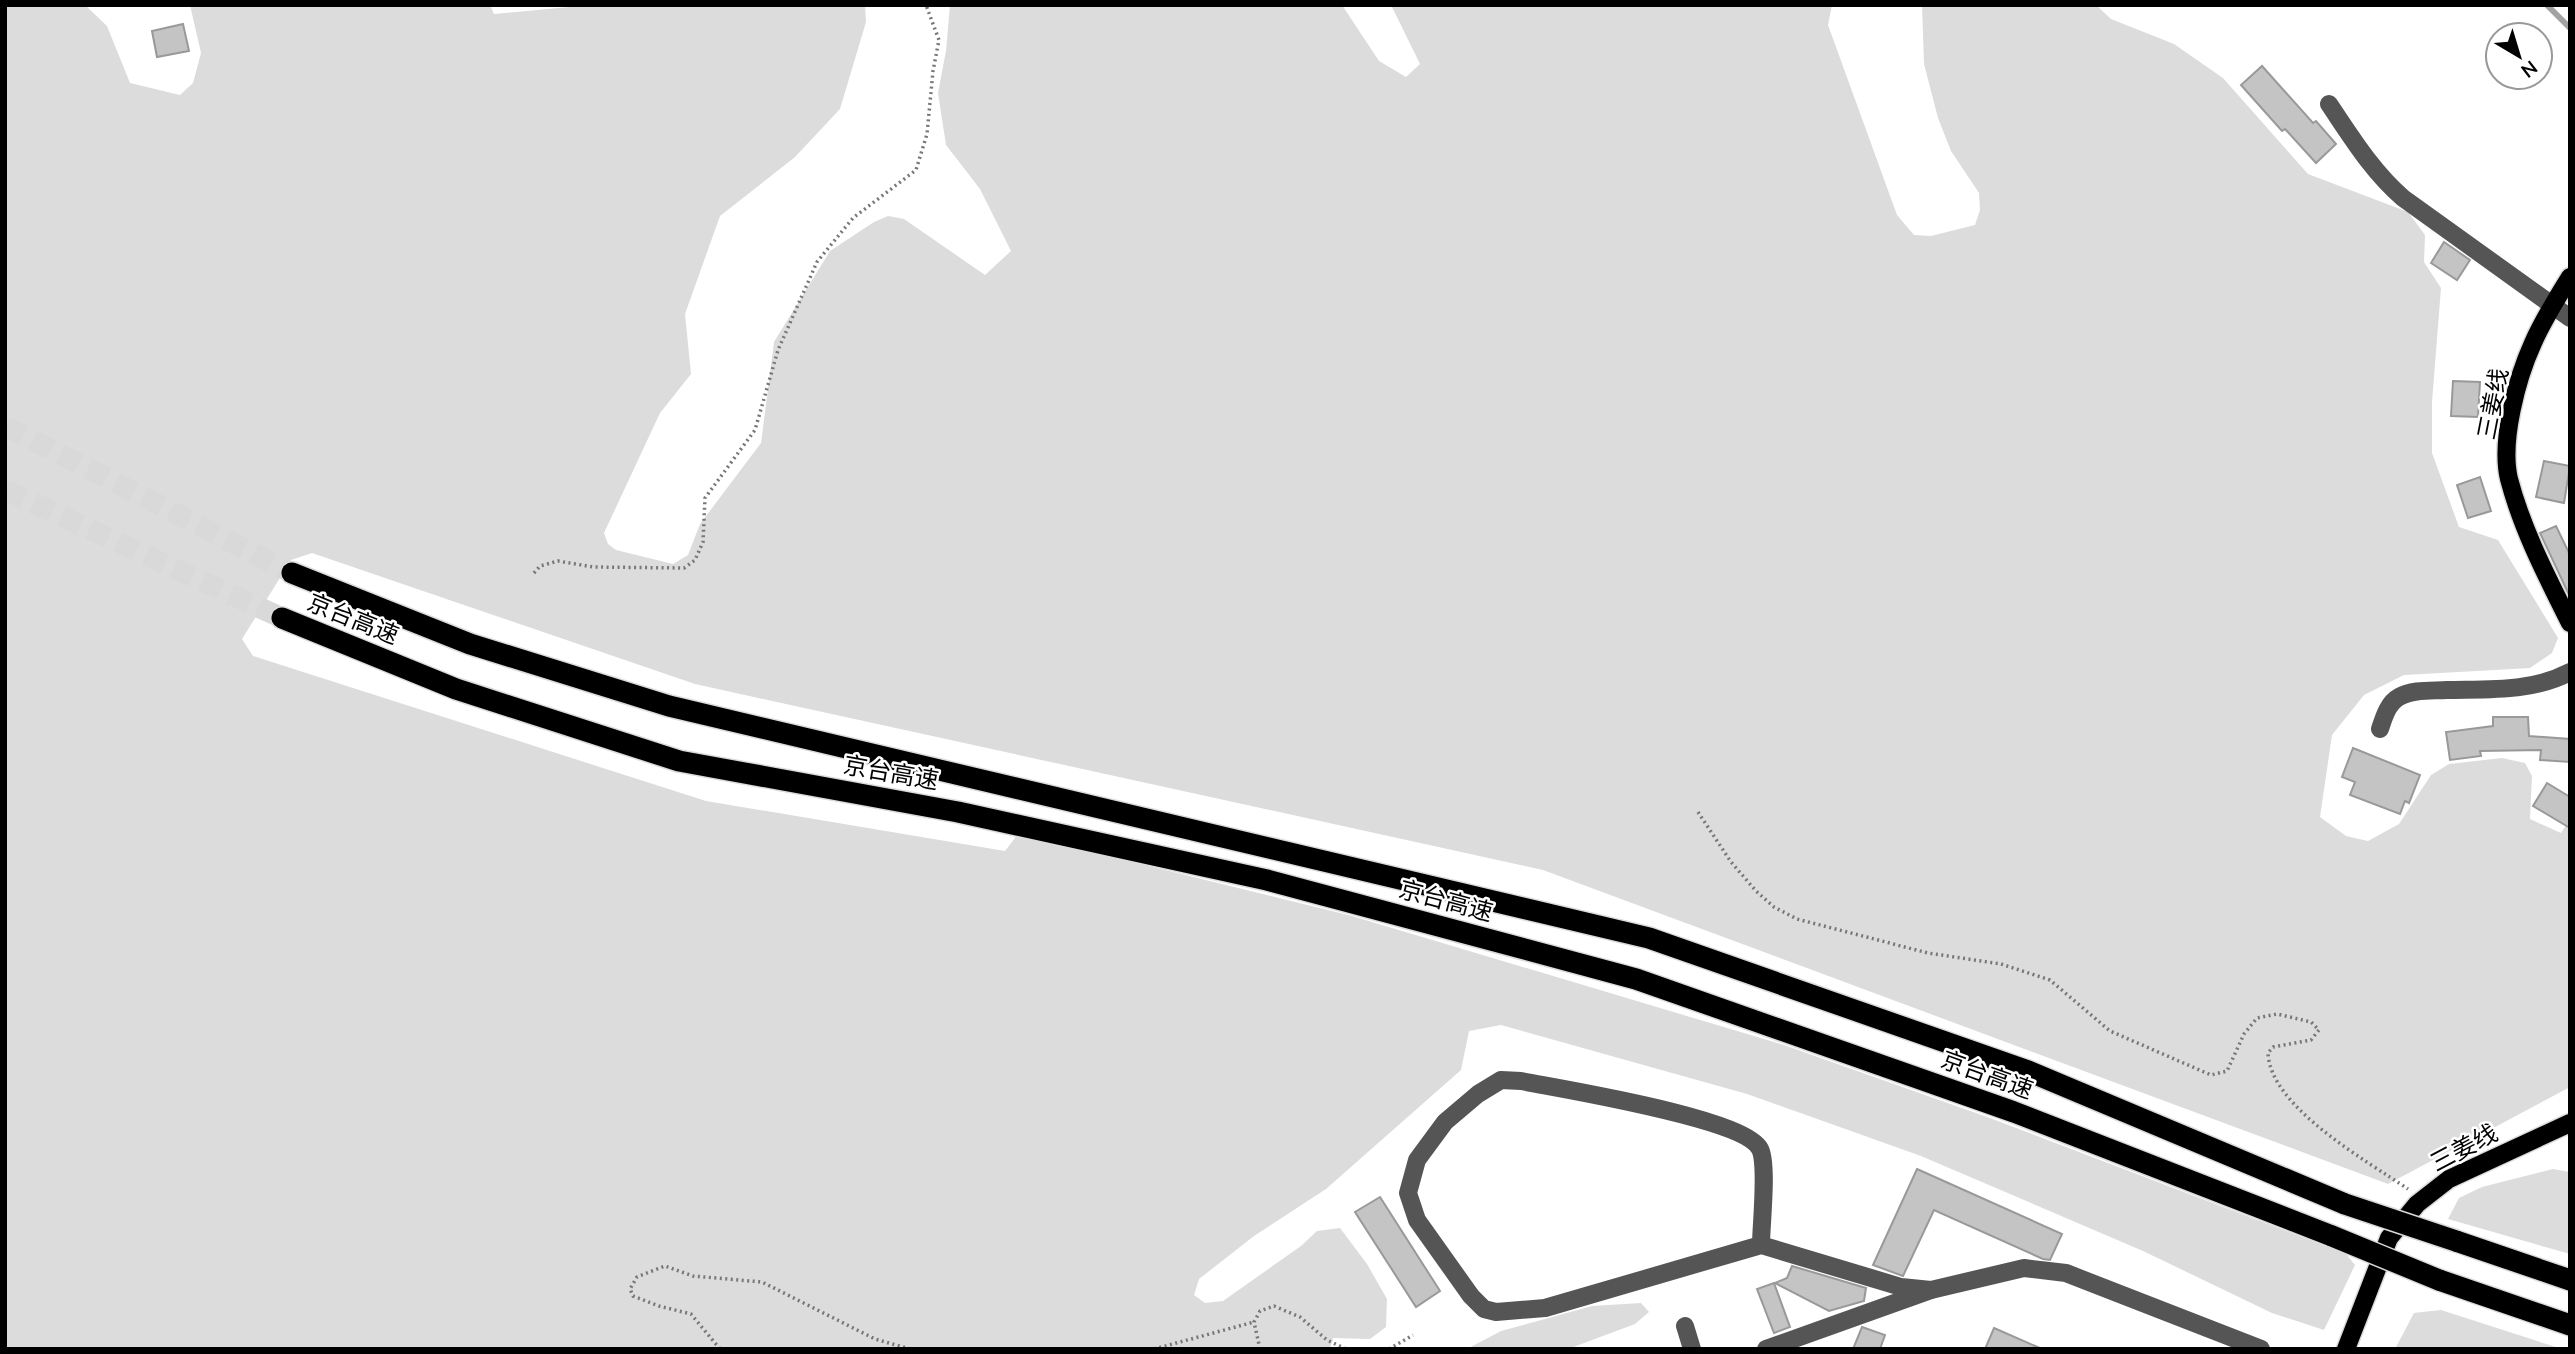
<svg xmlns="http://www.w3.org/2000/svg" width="2575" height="1354" font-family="'Nunito Sans','Noto Sans SC',sans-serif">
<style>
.green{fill:#dcdcdc}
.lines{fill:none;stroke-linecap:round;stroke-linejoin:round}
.stream{stroke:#a3a3a3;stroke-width:6}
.building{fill:#c4c4c4;stroke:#999;stroke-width:2}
.highway-tunnel{stroke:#d9d9d9;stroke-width:21;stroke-dasharray:21 10;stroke-linecap:butt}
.major-casing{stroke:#dbdbdb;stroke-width:21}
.highway-casing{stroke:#dbdbdb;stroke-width:24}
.path{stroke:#777;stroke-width:3.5;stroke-dasharray:2 3.5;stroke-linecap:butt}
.minor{stroke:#555;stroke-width:18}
.major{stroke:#000;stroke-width:18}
.highway{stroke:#000;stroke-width:21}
.highway-bridge-casing{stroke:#dbdbdb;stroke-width:24;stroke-linecap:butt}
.highway-bridge{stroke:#000;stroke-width:21}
.labels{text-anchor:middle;stroke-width:5;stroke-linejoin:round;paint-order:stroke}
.street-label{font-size:24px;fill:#000;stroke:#fff}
</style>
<rect width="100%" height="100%" fill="#fff"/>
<g class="green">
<path d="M5 5H85L107 26 130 83 180 95 193 83 201 53 190 5H490L494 14 591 5H865L866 22 840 109 795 157 720 216 685 314 691 374 660 413 604 533 608 544 616 550 673 564 688 555 700 524 761 443 774 342 830 251 874 222 888 216 904 219 985 275 1011 251 980 189 946 145 938 93 946 51 950 5H1342L1379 61 1406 77 1420 64 1391 5H1832L1828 25 1897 215 1914 235 1931 236 1975 225 1980 210 1979 193 1951 151 1938 118 1924 64 1922 5H2096L2111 19 2174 44 2223 78 2308 174 2408 212 2425 235 2424 262 2441 288 2432 402V453L2459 527 2498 540 2558 638 2552 653 2530 668 2404 675 2364 695 2332 735 2320 817 2346 836 2368 841 2399 824 2431 775 2449 764 2502 758 2525 763 2532 776 2530 819 2561 833 2570 819V1087L2388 1184 1543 870 695 684 312 553 291 560 242 639 253 656 706 801 1005 851 1018 834 1352 916 1784 1045 1990 1118 2346 1254 2355 1265 2324 1330 2272 1313 2143 1251 1921 1156 1747 1094 1501 1025 1469 1031 1461 1070 1326 1189 1254 1236 1199 1279 1194 1295 1205 1303 1223 1301 1301 1246 1317 1231 1340 1228 1367 1264 1387 1299 1386 1327 1370 1339 1333 1338 1330 1349H5Z"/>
<path d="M2553 1169 2570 1172V1254L2448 1219 2459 1198 2482 1187Z"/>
<path d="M1641 1303 1649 1312 1635 1324 1568 1349H1467L1501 1331 1592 1306Z"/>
<path d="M2441 1310 2562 1349H2395L2414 1313Z"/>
</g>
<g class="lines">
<path class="stream" d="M2547 5 2570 28"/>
</g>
<g class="building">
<path d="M183 24 189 51 157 57 152 31Z"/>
<path d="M2262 66 2313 123 2316 121 2336 144 2316 163 2285 129 2282 131 2241 85Z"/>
<path d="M2444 242 2470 260 2457 280 2431 263Z"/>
<path d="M2453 381 2480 382 2478 417 2451 416Z"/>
<path d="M2544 461 2570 466 2564 503 2536 497Z"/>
<path d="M2480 477 2491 511 2468 518 2457 485Z"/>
<path d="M2556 526 2570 555V597L2540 533Z"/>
<path d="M2493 717H2528L2529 736 2570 739V762L2540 760 2541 750 2480 751 2481 756 2450 760 2446 732 2493 726Z"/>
<path d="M2353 748 2420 775 2409 803 2405 801 2400 814 2350 795 2355 782 2342 777Z"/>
<path d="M2547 783 2570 797V828L2533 806Z"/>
<path d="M1917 1169 2062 1234 2050 1260 2043 1259 1934 1210 1903 1276 1873 1265Z"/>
<path d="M1380 1197 1440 1291 1416 1307 1355 1212Z"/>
<path d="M1792 1266 1866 1288 1864 1301 1829 1311 1775 1283 1787 1278Z"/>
<path d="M1774 1283 1790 1327 1774 1333 1757 1289Z"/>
<path d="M1862 1327 1885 1335 1880 1349H1853Z"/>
<path d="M1994 1328 2042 1349H1985Z"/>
</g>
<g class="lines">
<g class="highway-tunnel">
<path d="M5 426 292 573"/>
<path d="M5 490 282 618"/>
</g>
<g class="major-casing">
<g id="major">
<path d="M2570 277C2557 298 2543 320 2533 343 2517 378 2500 441 2509 479 2522 529 2547 577 2570 623"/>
<path d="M2346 1349 2389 1238 2417 1204 2449 1179 2570 1123"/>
</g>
</g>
<g class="highway-casing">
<g id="highway">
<path d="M292 573 470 644 669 706 1649 938 2028 1071 2345 1204"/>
<path d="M282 618 456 689 679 761 958 812 1267 880 1636 979 2014 1112 2332 1236"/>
<path d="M2456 1241 2570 1280"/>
<path d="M2439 1280 2570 1325"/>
</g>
</g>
<g class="path">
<path d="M534 573 540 566 558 561 593 567 684 568 695 560 703 542 705 498 755 430 778 350 817 262 853 218 916 170 927 134 933 71 939 40 926 5"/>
<path d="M1698 812 1731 862 1756 891 1774 907 1797 919 1928 953 2001 964 2050 980 2110 1031 2211 1075 2227 1071 2244 1034 2257 1018 2277 1014 2311 1022 2319 1030 2311 1040 2273 1047 2268 1053C2270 1107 2367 1161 2408 1189"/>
<path d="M720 1349 691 1314 659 1306 633 1296 630 1289 637 1277 665 1266 693 1276 762 1282 875 1339 910 1349"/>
<path d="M1154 1349 1254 1322"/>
<path d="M1260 1349 1254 1322 1260 1311 1274 1306 1300 1317 1327 1340 1346 1349"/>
<path d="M1389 1349 1413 1335"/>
</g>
<g class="minor">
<path d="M2329 104C2352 138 2372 171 2403 198L2570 318"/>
<path d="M2380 729C2384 717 2388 703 2399 697 2413 689 2432 691 2447 690 2489 689 2532 692 2570 672"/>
<path d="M1761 1245C1761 1225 1768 1165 1760 1149 1744 1118 1561 1089 1521 1081L1501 1080 1478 1094 1445 1122 1417 1160 1408 1193 1417 1220 1471 1296 1484 1309 1496 1312 1545 1308 1761 1245 1901 1287 1931 1290"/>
<path d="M1685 1326 1692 1349"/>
<path d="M1766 1349 1931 1290 2024 1268 2066 1273 2261 1349"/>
</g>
<use href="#major" class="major"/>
<use href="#highway" class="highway"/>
<g class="highway-bridge-casing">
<g id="highway-bridge">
<path d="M2345 1204 2456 1241"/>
<path d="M2332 1236 2439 1280"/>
</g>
</g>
<use href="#highway-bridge" class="highway-bridge"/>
</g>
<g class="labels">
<g class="street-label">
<text transform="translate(2493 404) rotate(-79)" y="8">三姜线</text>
<text transform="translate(353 619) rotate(22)" y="8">京台高速</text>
<text transform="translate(891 773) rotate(10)" y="8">京台高速</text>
<text transform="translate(1446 901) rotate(15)" y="8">京台高速</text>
<text transform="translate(1987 1075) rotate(20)" y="8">京台高速</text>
<text transform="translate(2464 1148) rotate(-28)" y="8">三姜线</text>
</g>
</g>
<rect width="2575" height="1354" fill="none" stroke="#000000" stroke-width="14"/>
<g transform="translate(2519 56) rotate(142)"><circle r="33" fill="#ffffff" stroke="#999999" stroke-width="2"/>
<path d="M0-5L12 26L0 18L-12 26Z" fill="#000000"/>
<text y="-10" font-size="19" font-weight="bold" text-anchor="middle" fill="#000000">N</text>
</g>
</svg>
